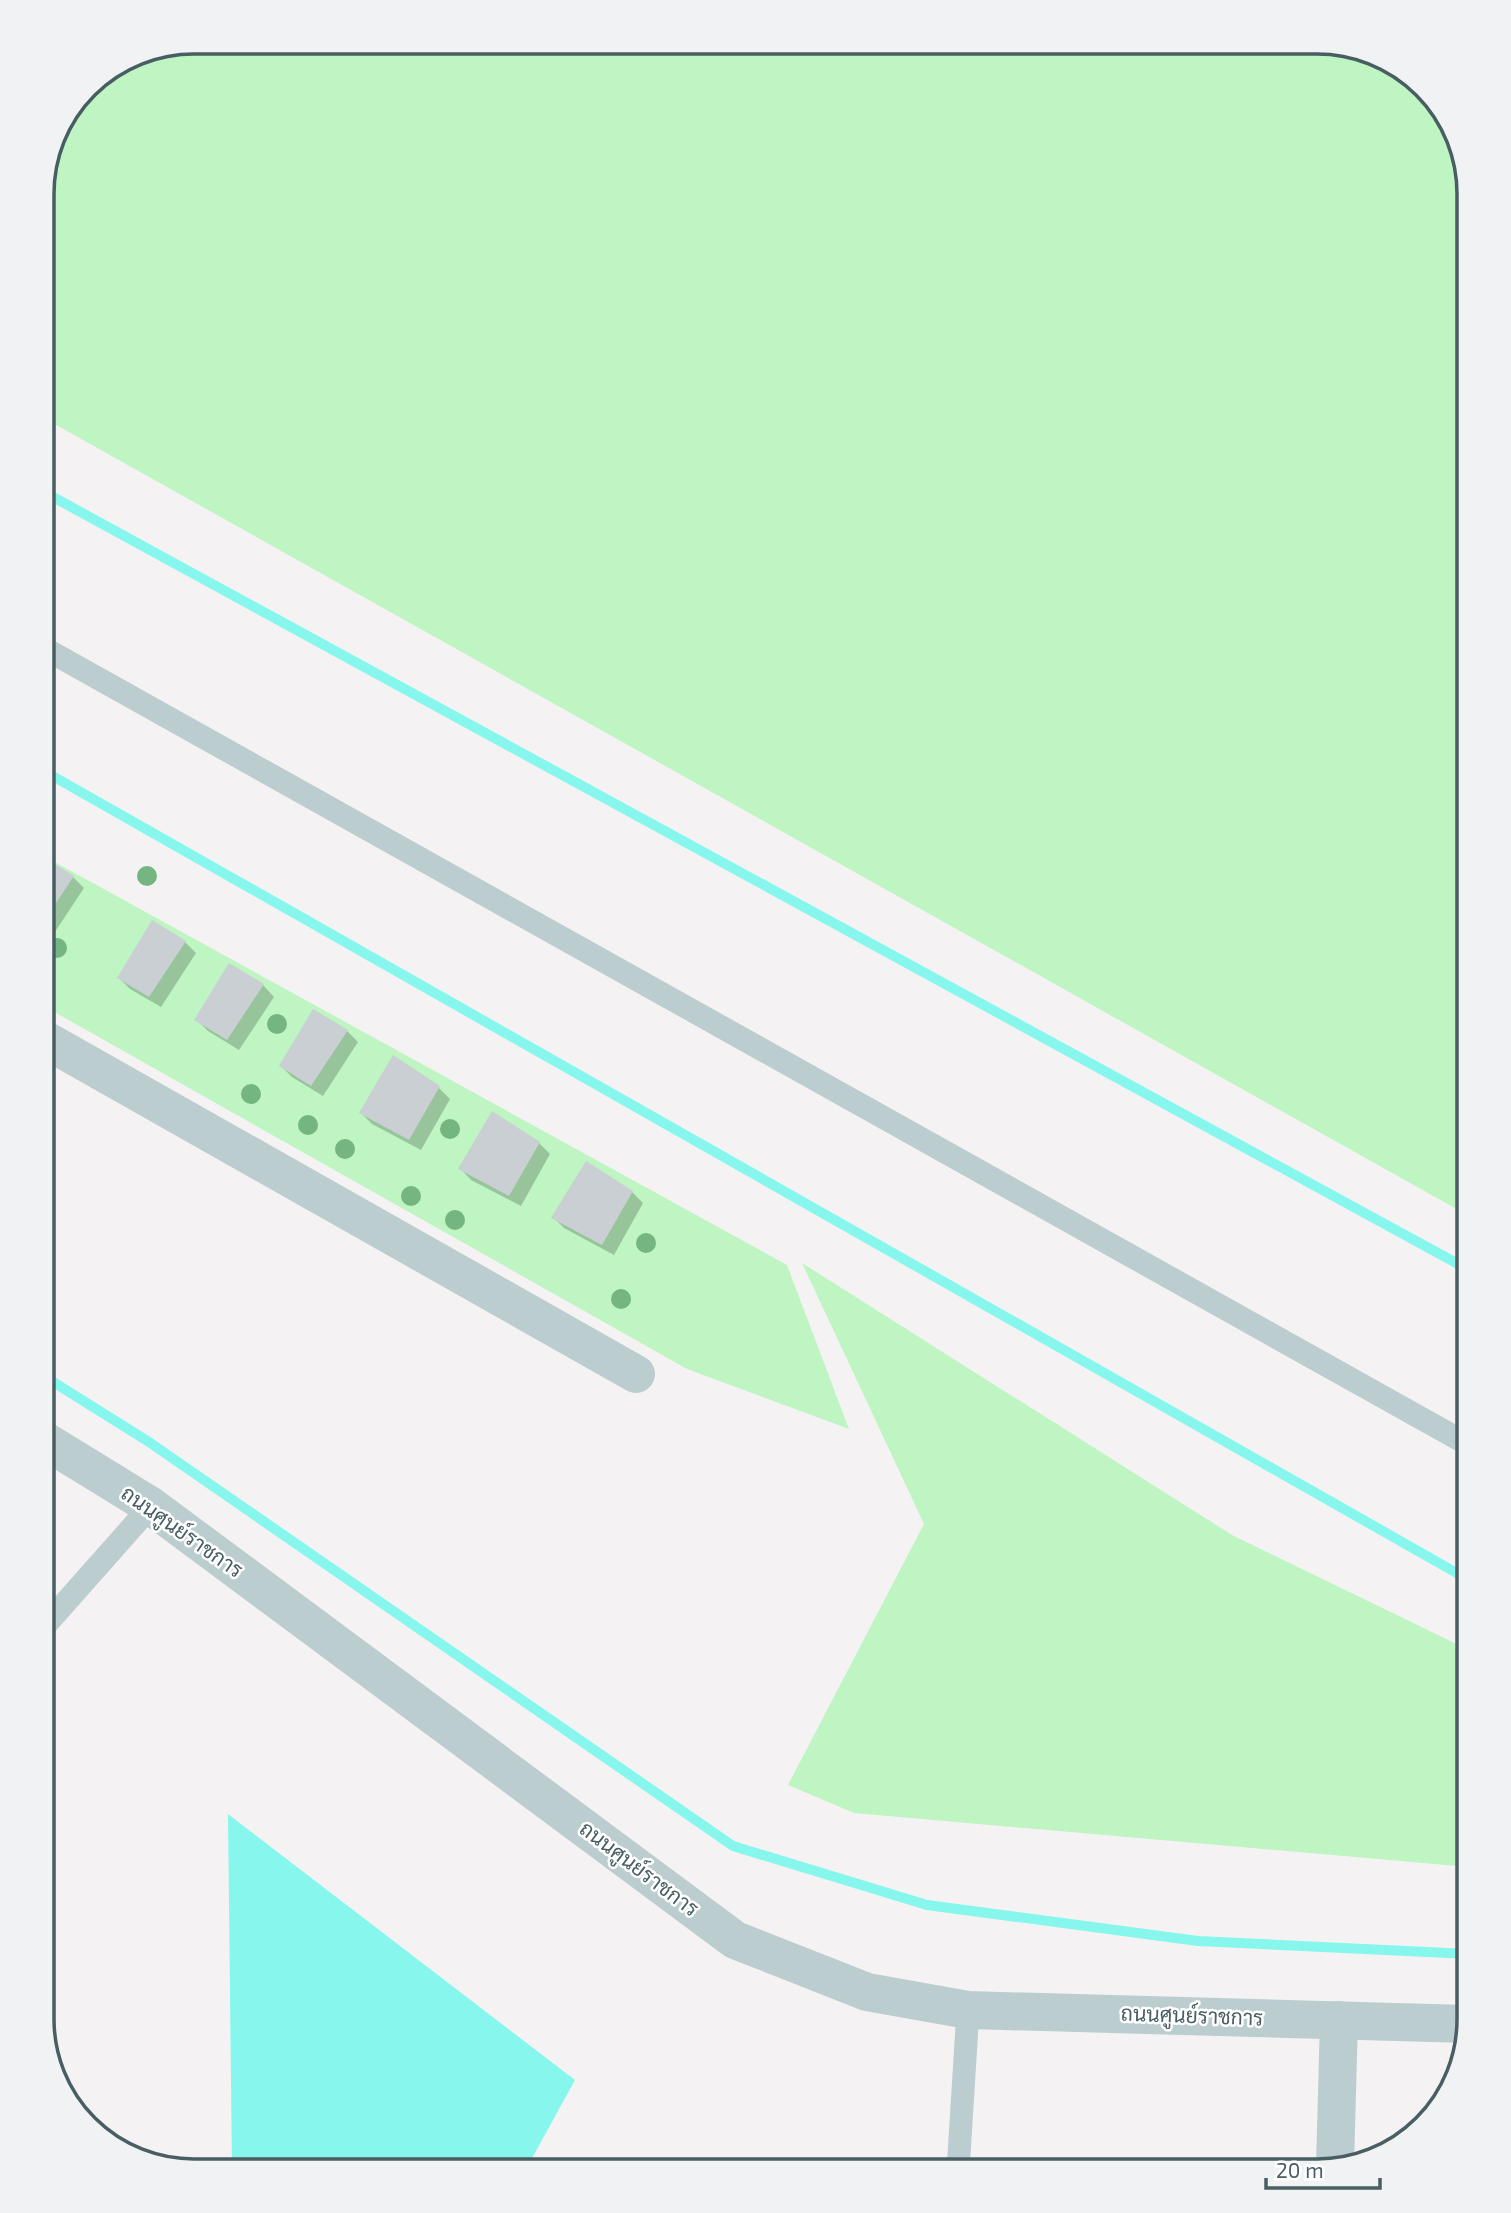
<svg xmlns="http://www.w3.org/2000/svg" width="1511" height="2213" font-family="'Exo 2',Sarabun,sans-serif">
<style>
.green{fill:#bef5c3}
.water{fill:#87f7ed}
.shadow{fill:#0003}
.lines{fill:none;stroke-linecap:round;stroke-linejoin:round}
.stream{stroke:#87f7ed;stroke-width:10}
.building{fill:#c9cfd2}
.service{stroke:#bccdd0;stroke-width:23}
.minor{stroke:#bccdd0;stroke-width:38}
.tertiary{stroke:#bccdd0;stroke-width:38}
.tree{fill:#75b582}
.labels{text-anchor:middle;stroke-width:5;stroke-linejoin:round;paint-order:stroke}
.street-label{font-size:21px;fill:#485e63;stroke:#fff}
.rim{fill:none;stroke:#485e63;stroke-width:3.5}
</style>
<rect width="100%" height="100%" fill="#f5f2f3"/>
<g class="green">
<path d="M195 42H1326L1401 67 1449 119 1469 195V1216L42 417V185L54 136 87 86 137 53Z"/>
<path d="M42 855 787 1265 849 1429 687 1369 42 1005Z"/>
<path d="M802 1263 1232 1535 1469 1650V1867L854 1813 788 1785 924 1524Z"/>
</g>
<path class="water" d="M228 1814 575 2080 525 2171H232Z"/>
<g class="shadow">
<path d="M42 858 73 877 84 888 49 941 42 937 46 934 42 932Z"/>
<path d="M185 942 196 953 161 1007 130 989 119 978Z"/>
<path d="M263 985 274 997 239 1050 208 1031 197 1020Z"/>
<path d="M347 1031 358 1042 323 1096 292 1077 281 1066Z"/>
<path d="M439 1088 450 1099 421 1150 372 1124 361 1113Z"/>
<path d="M539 1143 550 1154 521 1206 471 1180 460 1168Z"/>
<path d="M632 1192 643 1203 614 1255 564 1228 553 1217Z"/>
</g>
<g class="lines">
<g class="stream">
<path d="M42 491 1469 1270"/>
<path d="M42 770 1469 1580"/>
<path d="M42 1375 149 1442 733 1846 927 1905 1198 1941 1469 1954"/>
</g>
</g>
<g class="building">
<path d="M42 856 74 876 42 924Z"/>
<path d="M152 920 186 941 149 997 117 978Z"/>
<path d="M229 963 264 984 227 1040 194 1020Z"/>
<path d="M313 1009 348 1030 311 1086 279 1066Z"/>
<path d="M393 1055 440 1086 409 1140 359 1113Z"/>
<path d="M492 1111 540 1142 509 1196 458 1169Z"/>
<path d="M586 1161 633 1191 602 1245 551 1218Z"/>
</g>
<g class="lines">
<g class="service">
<path d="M42 647 1469 1445"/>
<path d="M42 1629 151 1506"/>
<path d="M958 2171 968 2010"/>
</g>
<g class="minor">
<path d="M42 1038 636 1374"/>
<path d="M1335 2166 1339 2020"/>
</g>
<path class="tertiary" d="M42 1439 151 1506 735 1940 867 1992 968 2010 1468 2024"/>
</g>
<g class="tree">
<circle cx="147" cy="876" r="10"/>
<circle cx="57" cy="948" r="10"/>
<circle cx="277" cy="1024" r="10"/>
<circle cx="251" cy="1094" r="10"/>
<circle cx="308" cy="1125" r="10"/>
<circle cx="450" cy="1129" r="10"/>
<circle cx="345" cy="1149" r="10"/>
<circle cx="411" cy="1196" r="10"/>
<circle cx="455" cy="1220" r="10"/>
<circle cx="646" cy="1243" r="10"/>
<circle cx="621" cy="1299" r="10"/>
</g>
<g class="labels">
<g class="street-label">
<text transform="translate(182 1532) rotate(35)" y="7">ถนนศูนย์ราชการ</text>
<text transform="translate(639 1869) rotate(37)" y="7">ถนนศูนย์ราชการ</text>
<text transform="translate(1192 2016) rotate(2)" y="7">ถนนศูนย์ราชการ</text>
</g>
</g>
<path d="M0 0H1511V2213H0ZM194 54H1317A140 140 0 0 1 1457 194V2019A140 140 0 0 1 1317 2159H194A140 140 0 0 1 54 2019V194A140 140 0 0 1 194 54Z" fill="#f0f2f3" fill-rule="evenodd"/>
<path class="rim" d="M194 54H1317A140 140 0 0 1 1457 194V2019A140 140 0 0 1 1317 2159H194A140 140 0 0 1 54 2019V194A140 140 0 0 1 194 54Z"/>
<path d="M1266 2178v10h114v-10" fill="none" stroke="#485e63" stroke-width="3.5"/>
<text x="1276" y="2178" font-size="21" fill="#485e63" stroke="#ffffff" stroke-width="5" paint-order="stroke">20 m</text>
</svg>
